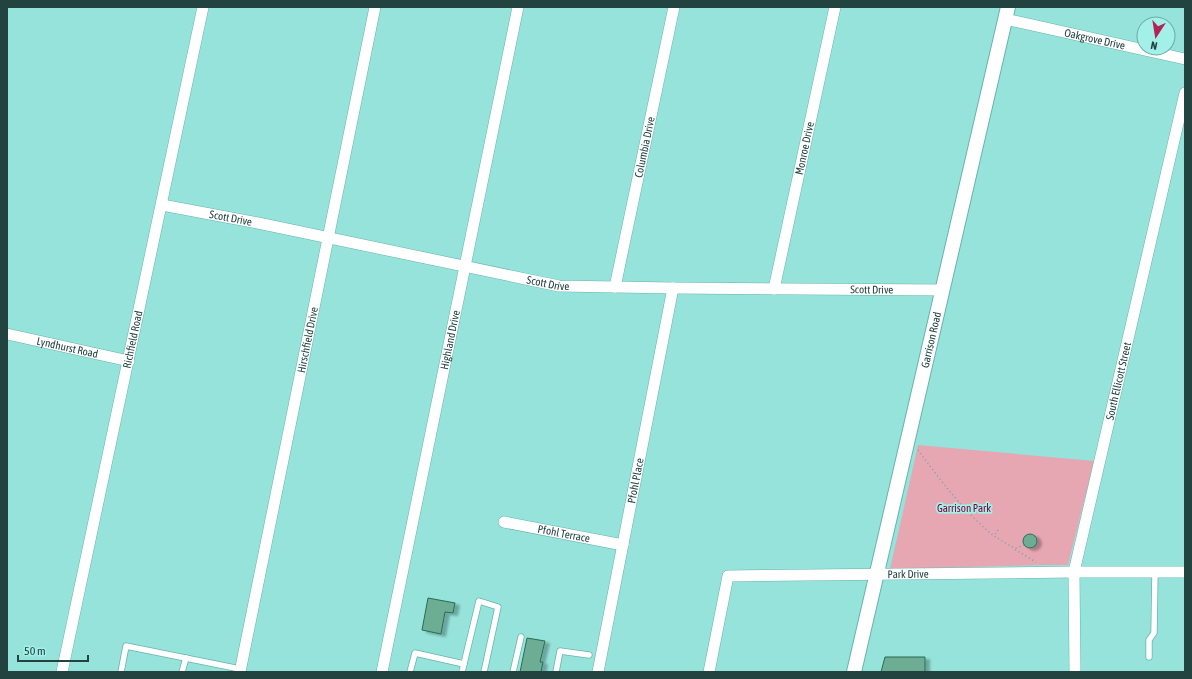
<svg xmlns="http://www.w3.org/2000/svg" width="1192" height="679" font-family="'Asap Condensed',sans-serif">
<style>
.green{fill:#e6a7b2}
.building{fill:#6cad93;stroke:#286b53;filter:url(#shadow)}
.lines{fill:none;stroke-linecap:round;stroke-linejoin:round}
.service-casing{stroke:#67b4ac;stroke-width:7}
.minor-casing{stroke:#67b4ac;stroke-width:12}
.tertiary-casing{stroke:#67b4ac;stroke-width:16}
.path{stroke:#6ba8a1;stroke-width:1.5;stroke-dasharray:1 3;stroke-linecap:butt}
.service{stroke:#fff;stroke-width:5.5}
.minor{stroke:#fff;stroke-width:11}
.tertiary{stroke:#fff;stroke-width:14}
.labels{text-anchor:middle;stroke-width:3.5;stroke-linejoin:round;paint-order:stroke}
.street-label{font-size:11px;fill:#224340;stroke:#a2f0e7}
.park-label{font-size:11px;fill:#830138;stroke:#a2f0e7}
</style>
<defs>
<filter id="shadow"><feDropShadow dx="4.5" dy="2.5" stdDeviation="1" flood-color="#0004"/></filter>
</defs>
<rect width="100%" height="100%" fill="#95e3da"/>
<path class="green" d="M918 445 1094 461 1068 565H1042L890 569Z"/>
<g class="building">
<circle cx="1030" cy="541" r="7"/>
<path d="M428 598 455 603 453 613 445 612 441 634 422 630Z"/>
<path d="M527 638 545 641 540 662H543L541 672H520Z"/>
<path d="M885 657H925V672H881Z"/>
</g>
<g class="lines">
<g class="service-casing">
<g id="service">
<path d="M1149 657V640L1154 633 1155 572"/>
<path d="M121 672 126 646 240 669"/>
<path d="M182 672 186 658"/>
<path d="M410 672 415 653 464 664"/>
<path d="M462 672 479 601 498 607 484 672"/>
<path d="M513 672 521 637"/>
<path d="M556 672 560 651 589 655"/>
</g>
</g>
<g class="minor-casing">
<g id="minor">
<path id="s1" d="M1005 19 1185 59"/>
<path id="s2" d="M162 205 258 223 559 286 673 288 943 290"/>
<path id="s3" d="M615 287 674 7"/>
<path id="s4" d="M774 289 835 7"/>
<path id="s5" d="M7 334 129 361"/>
<path id="s6" d="M504 522 623 545"/>
<path id="s7" d="M62 672 203 7"/>
<path id="s8" d="M240 672 375 7"/>
<path id="s9" d="M382 672 518 7"/>
<path id="s10" d="M598 672 673 288"/>
<path id="s11" d="M709 672 728 576 1074 572H1185"/>
<path id="s12" d="M1075 672 1074 572 1185 93"/>
</g>
</g>
<g class="tertiary-casing">
<g id="tertiary">
<path id="s13" d="M854 672 1008 7"/>
</g>
</g>
<g class="path">
<path d="M918 450C941 481 964 512 994 536"/>
<path d="M998 530 994 536 1014 548"/>
<path d="M1024 545 1014 549 1036 562"/>
</g>
<use href="#service" class="service"/>
<use href="#minor" class="minor"/>
<use href="#tertiary" class="tertiary"/>
</g>
<g class="labels">
<g class="street-label">
<text dy="4" stroke="none"><textPath href="#s1" startOffset="92">Oakgrove Drive</textPath></text>
<text dy="4" stroke="none"><textPath href="#s3" startOffset="143">Columbia Drive</textPath></text>
<text dy="4" stroke="none"><textPath href="#s4" startOffset="144">Monroe Drive</textPath></text>
<text dy="4" stroke="none"><textPath href="#s2" startOffset="70">Scott Drive</textPath></text>
<text dy="4" stroke="none"><textPath href="#s2" startOffset="394">Scott Drive</textPath></text>
<text dy="4" stroke="none"><textPath href="#s2" startOffset="718">Scott Drive</textPath></text>
<text dy="4" stroke="none"><textPath href="#s8" startOffset="339">Hirschfield Drive</textPath></text>
<text dy="4" stroke="none"><textPath href="#s9" startOffset="339">Highland Drive</textPath></text>
<text dy="4" stroke="none"><textPath href="#s7" startOffset="340">Richfield Road</textPath></text>
<text dy="4" stroke="none"><textPath href="#s13" startOffset="341">Garrison Road</textPath></text>
<text dy="4" stroke="none"><textPath href="#s5" startOffset="62">Lyndhurst Road</textPath></text>
<text dy="4" stroke="none"><textPath href="#s12" startOffset="296">South Ellicott Street</textPath></text>
<text dy="4" stroke="none"><textPath href="#s10" startOffset="195">Pfohl Place</textPath></text>
<text dy="4" stroke="none"><textPath href="#s6" startOffset="61">Pfohl Terrace</textPath></text>
<text dy="4" stroke="none"><textPath href="#s11" startOffset="278">Park Drive</textPath></text>
</g>
<g class="park-label">
<text x="964" y="512">Garrison Park</text>
</g>
</g>
<rect width="1192" height="679" fill="none" stroke="#224340" stroke-width="16"/>
<g transform="translate(1156 36) rotate(192)"><circle r="19" fill="#a2f0e7" stroke="#6faba4"/>
<path d="M0-3L7 15L0 10L-7 15Z" fill="#b32455"/>
<text y="-6" font-size="11" font-weight="bold" text-anchor="middle" fill="#224340">N</text>
</g>
<path d="M18 655v6h70v-6" fill="none" stroke="#224340" stroke-width="2"/>
<text x="24" y="655" font-size="12" fill="#224340" stroke="#a2f0e7" stroke-width="3" paint-order="stroke">50 m</text>
</svg>
